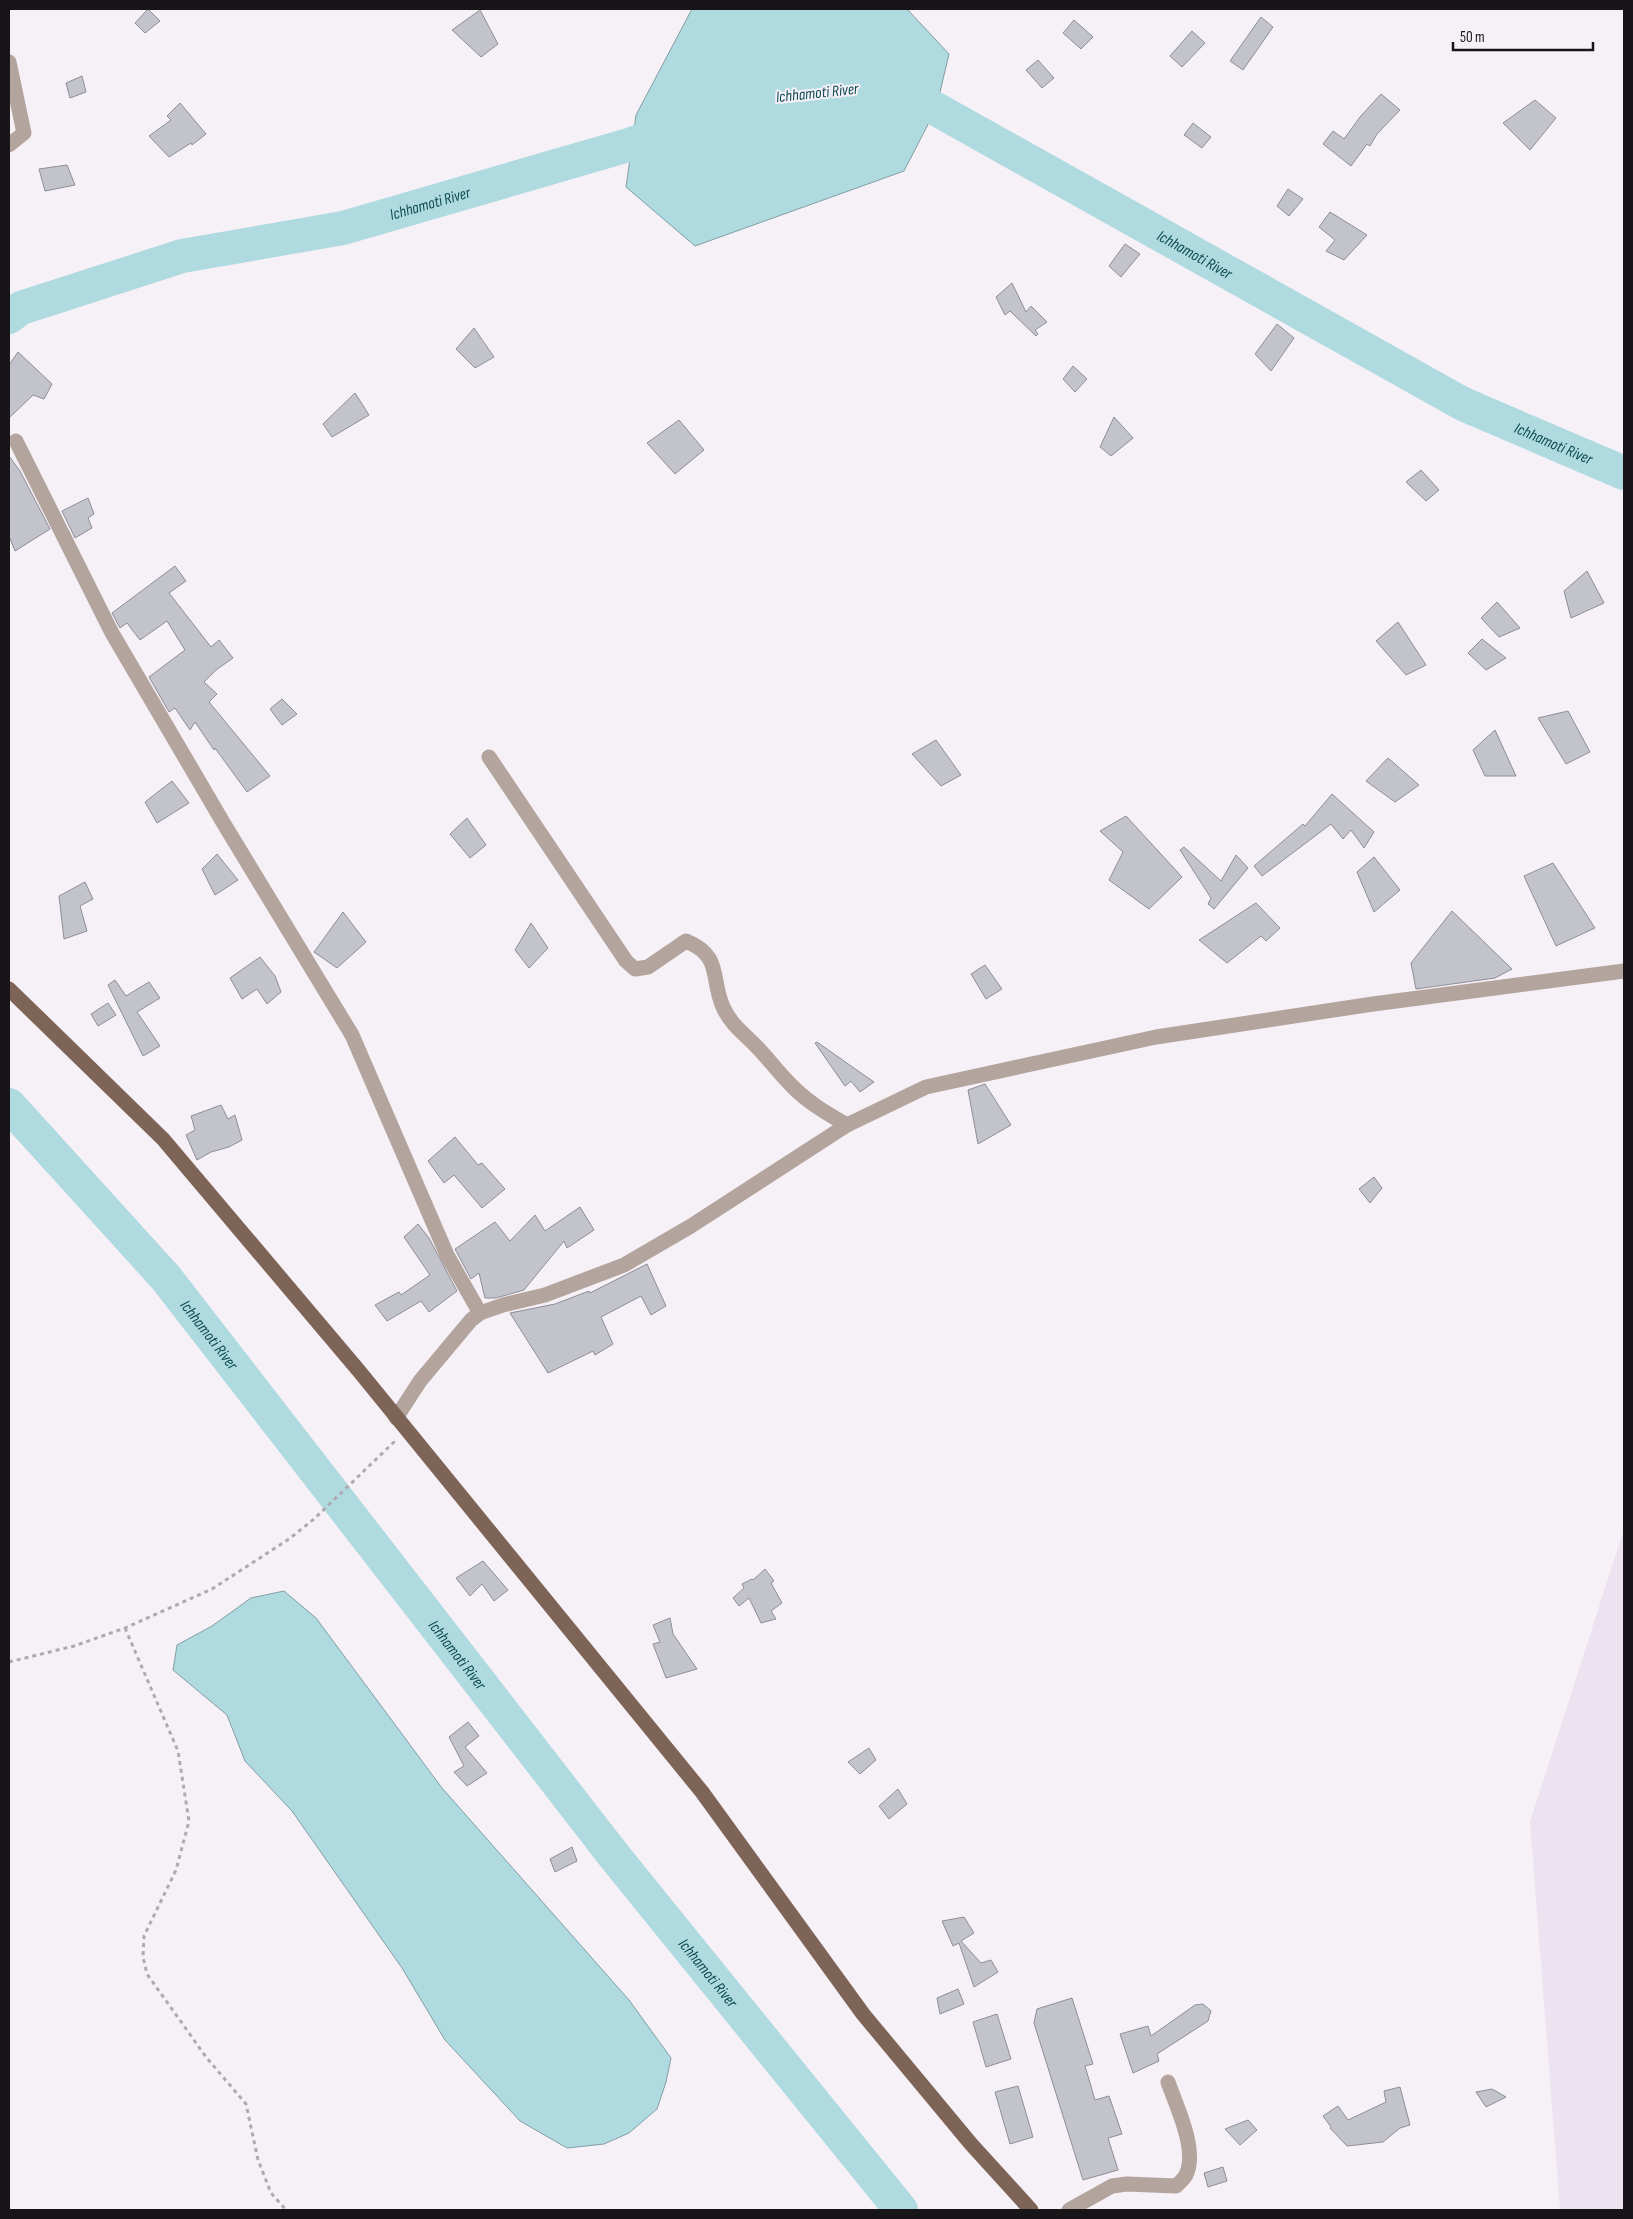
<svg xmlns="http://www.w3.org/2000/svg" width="1633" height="2219" font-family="'Sofia Sans Condensed',sans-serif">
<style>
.built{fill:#ede2ef}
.water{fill:#afdae0;stroke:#829fa4}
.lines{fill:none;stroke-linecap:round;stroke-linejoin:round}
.river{stroke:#afdae0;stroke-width:34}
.building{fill:#c3c3cc;stroke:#8e8e96}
.path{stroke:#afaaaf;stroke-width:3;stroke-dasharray:4 4;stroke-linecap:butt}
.street{stroke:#b3a49d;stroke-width:15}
.primary{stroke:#7e6457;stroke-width:15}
.labels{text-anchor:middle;stroke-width:4;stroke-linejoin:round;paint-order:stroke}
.water-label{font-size:16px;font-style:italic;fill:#0e4c54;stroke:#f6f0f7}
</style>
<rect width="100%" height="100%" fill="#f6f0f7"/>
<path class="built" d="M1624 1529V2210H1560L1530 1822Z"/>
<g class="water">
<path d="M692 9H907L949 54 936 109 904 171 695 246 626 187 636 115Z"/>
<path d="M284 1591 316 1618 442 1788 629 2000 671 2058 666 2082 657 2109 629 2133 604 2144 567 2148 520 2121 445 2040 402 1968 292 1811 245 1761 227 1715 173 1670 177 1645 212 1626 251 1598Z"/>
</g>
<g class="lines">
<g class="river">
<path id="s1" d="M894 93 911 97 936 109 1463 404 1624 473"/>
<path id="s2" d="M9 317 21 308 182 256 343 228 632 144 675 128"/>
<path id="s3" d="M9 1105 166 1278 615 1857 901 2210"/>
</g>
</g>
<g class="building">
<path d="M148 9 160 21 145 33 135 23Z"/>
<path d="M480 10 498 44 481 57 452 30Z"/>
<path d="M1261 17 1273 27 1243 70 1230 61Z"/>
<path d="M1074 20 1093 37 1081 49 1063 33Z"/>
<path d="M1192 31 1205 43 1182 67 1170 56Z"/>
<path d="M1038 60 1054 78 1042 88 1026 70Z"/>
<path d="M82 76 86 92 70 98 66 83Z"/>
<path d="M1381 94 1400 110 1377 134 1370 146 1367 144 1351 166 1323 144 1333 131 1344 139 1360 117Z"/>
<path d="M1535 100 1556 118 1530 150 1503 123Z"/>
<path d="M180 103 206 134 192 145 191 143 169 157 149 136 171 120 167 116Z"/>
<path d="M1193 123 1211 137 1202 148 1184 135Z"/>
<path d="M67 165 75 185 45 191 39 169Z"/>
<path d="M1288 189 1303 199 1289 216 1277 206Z"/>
<path d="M1330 212 1367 235 1344 260 1326 251 1335 240 1319 227Z"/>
<path d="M1125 244 1140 254 1121 277 1109 266Z"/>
<path d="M1012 283 1026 312 1031 306 1047 322 1035 330 1038 334 1036 336 1010 311 1005 315 996 297Z"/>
<path d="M1277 324 1294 338 1271 371 1255 354Z"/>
<path d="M474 328 494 357 475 368 456 349Z"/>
<path d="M18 352 52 384 44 399 33 395 9 418V365Z"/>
<path d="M1073 366 1087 379 1075 392 1063 379Z"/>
<path d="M355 393 369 415 332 437 323 424Z"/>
<path d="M1114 417 1133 438 1111 456 1100 447Z"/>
<path d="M679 420 704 450 675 474 647 443Z"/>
<path d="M9 456 20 471 50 529 15 551 9 536Z"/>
<path d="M1421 470 1439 490 1426 501 1406 482Z"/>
<path d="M88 498 94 514 88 518 92 528 75 538 62 511Z"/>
<path d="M175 566 186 581 169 593 211 647 219 640 233 658 216 670 204 682 217 694 209 702 270 776 247 792 215 748 214 750 195 722 190 730 175 708 169 712 149 677 185 650 167 621 140 640 127 623 120 628 112 613Z"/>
<path d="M1587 571 1604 603 1571 618 1564 591Z"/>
<path d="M1497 602 1520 628 1499 637 1481 618Z"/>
<path d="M1398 622 1426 665 1406 675 1376 641Z"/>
<path d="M1482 639 1506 658 1486 670 1468 653Z"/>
<path d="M282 699 297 714 282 725 270 709Z"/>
<path d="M1568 711 1590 752 1566 764 1538 718Z"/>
<path d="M1495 730 1516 776H1485L1473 750Z"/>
<path d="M936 740 961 775 941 786 912 754Z"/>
<path d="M1388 758 1419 785 1395 802 1366 781Z"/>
<path d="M172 781 189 803 157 823 145 802Z"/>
<path d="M1332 794 1374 832 1364 848 1351 830 1343 839 1331 824 1262 876 1254 866 1303 824 1305 826Z"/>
<path d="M1126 816 1182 877 1149 909 1109 880 1123 852 1100 831Z"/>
<path d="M467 818 486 845 470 858 450 834Z"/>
<path d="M1184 847 1221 881 1236 855 1248 868 1214 909 1208 904 1211 898 1180 850Z"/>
<path d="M217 854 238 880 215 895 202 869Z"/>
<path d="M1374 857 1400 890 1374 912 1357 872Z"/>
<path d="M1553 863 1595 928 1556 946 1524 876Z"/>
<path d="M85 882 93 899 80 906 87 931 64 939 59 896Z"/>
<path d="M1256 903 1280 928 1266 941 1261 936 1227 963 1199 940Z"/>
<path d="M1452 911 1512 969 1495 978 1416 989 1411 963Z"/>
<path d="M343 912 366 942 337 968 314 952Z"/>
<path d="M531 923 548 948 529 968 515 950Z"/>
<path d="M260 957 275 976 281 992 267 1004 257 989 242 999 230 978Z"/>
<path d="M985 965 1002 989 986 999 971 974Z"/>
<path d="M115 980 126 996 149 982 160 998 137 1012 160 1046 143 1056 108 985Z"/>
<path d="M108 1003 116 1015 98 1026 91 1014Z"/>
<path d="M817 1042 861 1073 874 1082 860 1092 851 1081 845 1086 815 1043Z"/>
<path d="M985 1084 1011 1125 978 1144 968 1090Z"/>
<path d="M221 1105 228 1119 235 1115 242 1140 229 1147 211 1152 197 1160 186 1135 195 1130 191 1116Z"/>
<path d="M455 1137 478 1165 482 1163 505 1189 482 1208 454 1175 444 1183 428 1161Z"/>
<path d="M1374 1177 1382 1188 1370 1203 1359 1189Z"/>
<path d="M580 1207 594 1230 567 1248 564 1241 524 1290 496 1298H485L479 1273 471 1279 455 1249 495 1222 510 1241 535 1215 545 1231Z"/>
<path d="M418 1224 429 1238 457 1291 429 1312 421 1301 387 1321 375 1305 399 1292 401 1295 430 1275 404 1237Z"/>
<path d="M647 1264 666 1306 651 1315 641 1296 601 1317 613 1344 595 1355 593 1351 548 1373 510 1313 555 1304 589 1291 590 1293Z"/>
<path d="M483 1561 508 1590 494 1601 482 1584 470 1596 456 1578Z"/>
<path d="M765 1569 774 1581 771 1583 782 1603 771 1611 776 1619 761 1623 749 1598 739 1606 733 1598 744 1588 742 1584 752 1579 753 1580Z"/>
<path d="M670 1618 673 1634 697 1669 666 1678 653 1644 660 1642 653 1625Z"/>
<path d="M468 1722 479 1736 465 1747 487 1773 467 1786 454 1772 464 1766 449 1737Z"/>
<path d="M869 1748 876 1760 860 1774 848 1762Z"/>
<path d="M898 1789 907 1804 889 1819 879 1806Z"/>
<path d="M572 1847 577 1861 555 1872 550 1859Z"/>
<path d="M964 1917 974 1933 961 1941 981 1963 991 1960 998 1972 974 1987 959 1943 953 1946 942 1921Z"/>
<path d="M958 1989 964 2004 940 2014 937 1998Z"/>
<path d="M1072 1998 1093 2064 1085 2066 1095 2100 1109 2096 1122 2134 1108 2138 1118 2170 1083 2180 1034 2023 1037 2009Z"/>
<path d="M1203 2004 1211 2011 1208 2021 1157 2054 1159 2061 1133 2073 1120 2034 1148 2026 1151 2036 1195 2005Z"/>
<path d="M997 2014 1011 2059 986 2067 973 2022Z"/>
<path d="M1018 2086 1033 2137 1010 2144 995 2092Z"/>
<path d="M1400 2087 1410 2125 1400 2128 1383 2142 1347 2146 1330 2128 1331 2127 1323 2116 1338 2106 1348 2120 1386 2102 1384 2091Z"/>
<path d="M1492 2089 1506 2097 1486 2107 1476 2092Z"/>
<path d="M1248 2120 1257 2130 1240 2145 1225 2129Z"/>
<path d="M1223 2167 1227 2181 1208 2187 1204 2173Z"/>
</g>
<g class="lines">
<g class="path">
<path d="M125 1628 178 1751 189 1821 176 1870 144 1936 143 1957 147 1974 206 2057 246 2104 258 2160 271 2193 286 2210"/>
<path d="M9 1662 74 1646 125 1628 212 1589 289 1539 314 1519 394 1442V1440"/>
</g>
<g class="street">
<path d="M9 62 24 133 9 145"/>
<path d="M16 441 112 633 224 824 352 1035 447 1255 480 1313 471 1320 420 1381 396 1418"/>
<path d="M847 1125 926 1087 1156 1037 1373 1004 1624 971"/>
<path d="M480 1313 503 1305 545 1295 624 1265 691 1226 847 1125C828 1114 807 1102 791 1085 778 1072 768 1058 755 1045 743 1033 730 1023 723 1007 710 978 723 956 686 941L648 967 635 969 626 961 489 757"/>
<path d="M1069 2210 1112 2186 1127 2184 1176 2186C1179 2183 1184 2179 1186 2175 1198 2150 1177 2108 1168 2082"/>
</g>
<path class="primary" d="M9 989 163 1139 359 1371 702 1792 863 2014 971 2144 1031 2210"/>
</g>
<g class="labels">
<g class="water-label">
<text transform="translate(817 92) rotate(-6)" y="6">Ichhamoti River</text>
<text dy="6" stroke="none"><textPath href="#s2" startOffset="438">Ichhamoti River</textPath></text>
<text dy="6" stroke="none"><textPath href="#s1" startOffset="342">Ichhamoti River</textPath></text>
<text dy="6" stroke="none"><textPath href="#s1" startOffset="748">Ichhamoti River</textPath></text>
<text dy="6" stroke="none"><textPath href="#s3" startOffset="305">Ichhamoti River</textPath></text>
<text dy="6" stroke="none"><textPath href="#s3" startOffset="710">Ichhamoti River</textPath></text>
<text dy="6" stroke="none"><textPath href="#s3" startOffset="1115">Ichhamoti River</textPath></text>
</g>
</g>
<rect width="1633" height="2219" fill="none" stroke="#181518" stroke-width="20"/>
<path d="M1453 42v8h140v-8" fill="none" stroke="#181518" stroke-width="2.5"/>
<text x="1460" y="42" font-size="15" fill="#181518" stroke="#f6f0f7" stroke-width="4" paint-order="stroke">50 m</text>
</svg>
